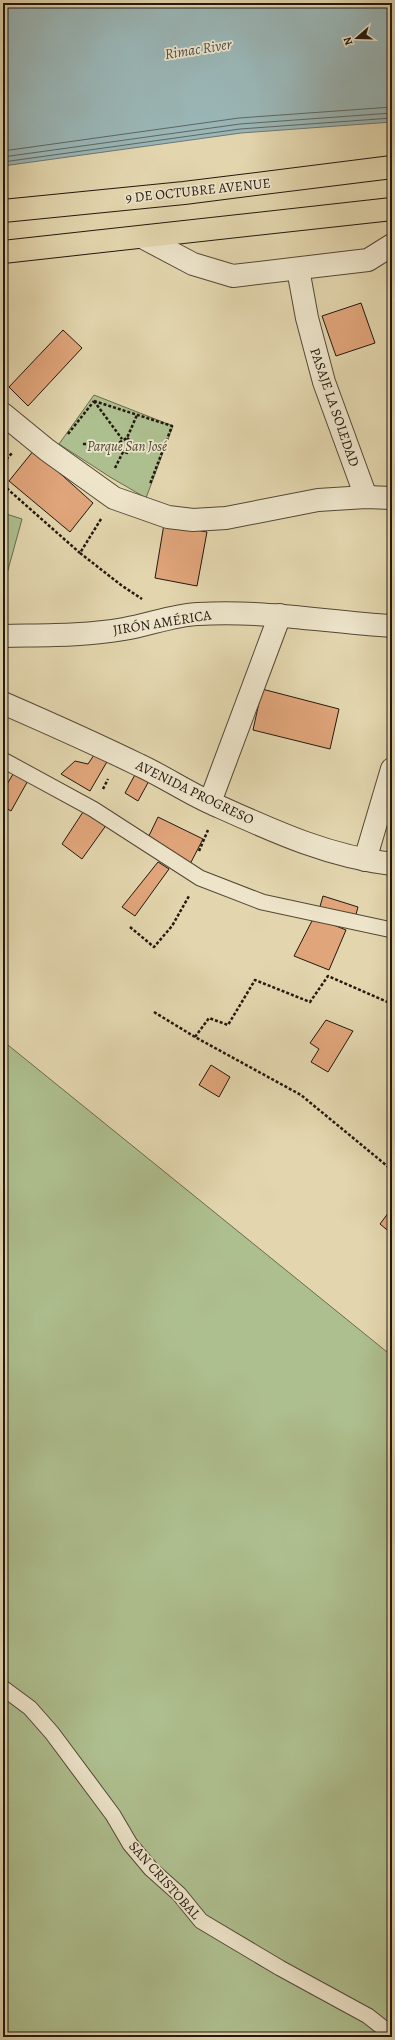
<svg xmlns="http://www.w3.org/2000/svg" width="395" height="2040" font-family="Alegreya,serif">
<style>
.green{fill:#aebf8f;stroke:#686c4e}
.water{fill:#9ab6b6;stroke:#6a7773}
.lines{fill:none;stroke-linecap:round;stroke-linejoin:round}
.shore{stroke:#5e6762;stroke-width:1}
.building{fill:#e1a57b;stroke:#23180e}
.service-casing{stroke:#534836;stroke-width:17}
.minor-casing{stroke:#534836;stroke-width:24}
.tertiary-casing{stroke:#534836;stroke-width:24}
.primary-casing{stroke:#23180e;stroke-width:24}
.path{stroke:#23180e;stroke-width:2.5;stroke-dasharray:3 2;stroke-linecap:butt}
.service{stroke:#ede4ca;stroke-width:15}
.minor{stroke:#ede4ca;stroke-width:22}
.tertiary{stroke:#ede4ca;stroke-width:22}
.primary{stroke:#e3d6ae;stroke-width:22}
.labels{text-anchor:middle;stroke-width:3.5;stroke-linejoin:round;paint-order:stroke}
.street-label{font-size:14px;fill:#23180e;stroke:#ede4ca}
.park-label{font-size:14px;font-style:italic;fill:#4d4a35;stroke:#ede4ca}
.water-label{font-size:15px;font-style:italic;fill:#4d4f49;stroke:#ede4ca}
</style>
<rect width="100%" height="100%" fill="#e3d6ae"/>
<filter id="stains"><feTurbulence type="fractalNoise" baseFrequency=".005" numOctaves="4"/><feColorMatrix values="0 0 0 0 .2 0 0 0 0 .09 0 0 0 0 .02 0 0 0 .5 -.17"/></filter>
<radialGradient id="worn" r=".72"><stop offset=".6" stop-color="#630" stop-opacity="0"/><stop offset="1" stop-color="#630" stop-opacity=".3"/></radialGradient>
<g class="green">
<path d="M94 395 173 426 146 498 110 477 59 444Z"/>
<path d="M3 513 22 519 3 588Z"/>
<path d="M3 1041 392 1356V2037H3Z"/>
</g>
<path class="water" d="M3 3H392V122L241 133 3 166Z"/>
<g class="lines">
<g class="shore">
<path d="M3 151 239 118 392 107"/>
<path d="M3 157 240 124 392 113"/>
<path d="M3 162 240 129 392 118"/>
</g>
</g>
<g class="building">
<path d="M361 303 375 343 336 356 322 316Z"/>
<path d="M63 330 82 348 28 406 9 387Z"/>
<path d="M34 450 93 503 70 532 9 481Z"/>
<path d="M164 524 207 532 197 586 155 578Z"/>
<path d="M262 689 339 709 330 749 253 730Z"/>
<path d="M96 752 108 760 90 791 61 774 75 761 88 764Z"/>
<path d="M16 769 30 777 11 811 3 806V791Z"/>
<path d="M137 771 150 779 138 801 125 793Z"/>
<path d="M83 812 107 824 82 859 62 844Z"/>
<path d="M158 817 203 839 188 868 146 842Z"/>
<path d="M158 862 169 869 135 916 122 907Z"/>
<path d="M323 896 358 907 355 918 319 910Z"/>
<path d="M314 917 346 930 329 970 294 956Z"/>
<path d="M326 1020 353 1031 328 1072 311 1062 319 1049 310 1043Z"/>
<path d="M211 1065 230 1077 219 1097 199 1085Z"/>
<path d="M392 1208V1234L380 1224Z"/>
</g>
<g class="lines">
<g class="service-casing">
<g id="service">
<path d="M3 760 93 809 200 878 262 902 392 930"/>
<path d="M3 1688 30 1708 52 1733 113 1815 130 1844 151 1869 179 1894 201 1921 280 1968 368 2016 392 2035"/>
</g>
</g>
<g class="minor-casing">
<g id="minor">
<path d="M142 237 193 264 233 276 368 260 392 245"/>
<path d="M298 269 307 318 324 382 366 497"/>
<path d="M3 414 47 450 114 498 168 517 193 520 226 518 318 500 366 497 392 498"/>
<path d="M3 703C49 723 94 743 139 765 163 776 185 791 209 802 269 829 325 856 392 864"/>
<path d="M210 802 280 615"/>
<path d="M365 860 392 769"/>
</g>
</g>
<g class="tertiary-casing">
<path id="tertiary" d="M3 636C43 635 84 636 124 629 149 625 173 615 198 614 265 610 326 622 392 626"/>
</g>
<g class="primary-casing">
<g id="primary">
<path d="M3 211 184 193 392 167"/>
<path d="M3 252 392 209"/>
</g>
</g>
<g class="path">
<path d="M94 401 172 426 150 484"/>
<path d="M94 401 122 439"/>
<path d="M68 434 94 401"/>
<path d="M127 438 133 443V448L127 453 120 449V442L127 438 137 415"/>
<path d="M83 444 119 445"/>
<path d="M3 463 12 453"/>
<path d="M115 468 123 452"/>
<path d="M3 485 80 553"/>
<path d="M101 519 80 553 121 585 142 599"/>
<path d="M103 789 108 779"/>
<path d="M199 851 208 830"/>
<path d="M130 927 154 947 172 926 189 896"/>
<path d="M154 1012 195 1037 301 1095 392 1170"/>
<path d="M195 1037 209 1018 228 1025 255 980 310 1002 328 976 392 1004"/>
</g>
<use href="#service" class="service"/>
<use href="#minor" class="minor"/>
<use href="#tertiary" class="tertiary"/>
<use href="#primary" class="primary"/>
</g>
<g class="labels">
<g class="street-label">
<text transform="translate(198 190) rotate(-6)" y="5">9 DE OCTUBRE AVENUE</text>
<text transform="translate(335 407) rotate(71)" y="5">PASAJE LA SOLEDAD</text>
<text transform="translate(162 622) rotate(-9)" y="5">JIRÓN AMÉRICA</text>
<text transform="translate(195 792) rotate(26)" y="5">AVENIDA PROGRESO</text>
<text transform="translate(165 1880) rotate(48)" y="5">SAN CRISTOBAL</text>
</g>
<g class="park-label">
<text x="127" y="451">Parque San José</text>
</g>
<g class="water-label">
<text transform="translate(198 49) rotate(-9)" y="5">Rimac River</text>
</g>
</g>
<rect width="395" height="2040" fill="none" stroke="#e3d6ae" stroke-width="16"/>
<rect x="4" y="4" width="387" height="2032" fill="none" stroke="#23180e" stroke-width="2"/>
<rect x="8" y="8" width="379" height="2024" fill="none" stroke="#23180e"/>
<g transform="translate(357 38) rotate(250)" stroke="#ede4ca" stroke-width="3" paint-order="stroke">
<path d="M0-3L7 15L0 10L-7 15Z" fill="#23180e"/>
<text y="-6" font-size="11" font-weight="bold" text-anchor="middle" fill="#23180e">N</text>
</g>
<rect width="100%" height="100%" filter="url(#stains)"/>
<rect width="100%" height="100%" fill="url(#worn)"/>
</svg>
